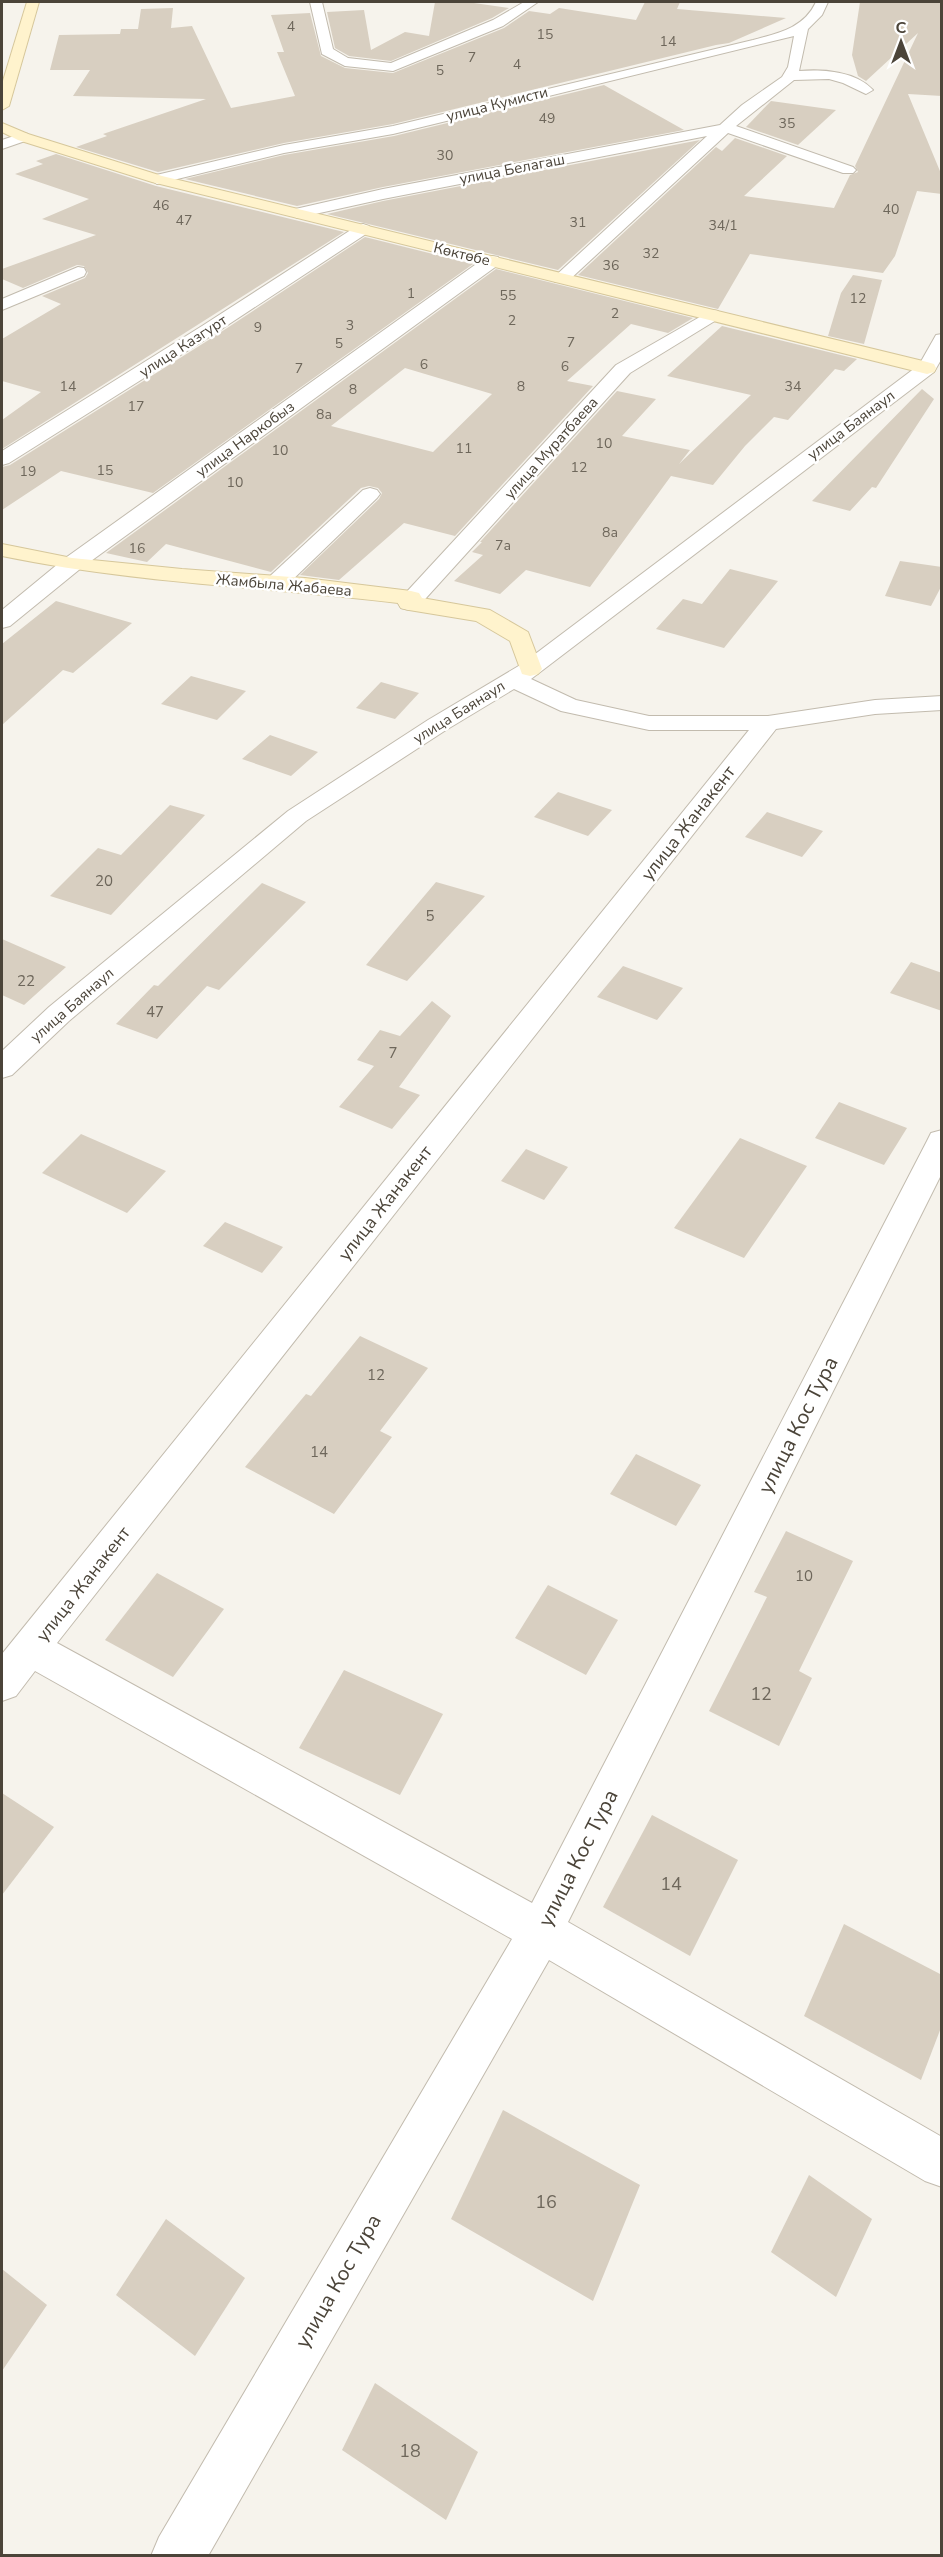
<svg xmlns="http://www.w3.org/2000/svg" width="943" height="2557" font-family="'Nunito Sans',sans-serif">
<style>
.building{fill:#d8cfc1;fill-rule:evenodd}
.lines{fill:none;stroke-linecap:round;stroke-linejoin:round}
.street-casing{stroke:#c2bbae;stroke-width:2}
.secondary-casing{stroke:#d6c79b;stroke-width:2}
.street{fill:#fff;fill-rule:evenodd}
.secondary{fill:#fff3cd;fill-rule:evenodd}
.labels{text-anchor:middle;stroke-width:5;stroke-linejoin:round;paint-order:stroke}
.far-number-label{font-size:14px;fill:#6e675b}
.far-street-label{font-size:15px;fill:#4b4439;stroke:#fff}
.number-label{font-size:15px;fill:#6e675b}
.street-label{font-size:18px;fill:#4b4439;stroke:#fff}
.near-number-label{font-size:18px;fill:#6e675b}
.near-street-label{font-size:21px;fill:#4b4439;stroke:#fff}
</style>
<rect width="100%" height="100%" fill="#f6f3ec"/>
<g class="building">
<path d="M435 2H467L509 8 492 18 391 61 349 56 335 48 327 12 364 10 371 50 405 32 429 36Z"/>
<path d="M645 2H680L677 9 786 18 729 43 716 45 393 124 284 143 158 172 76 147 107 136 103 134 206 99 73 96 90 70H50L59 35 120 34 121 29H138L141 9 173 8 171 28 192 26 231 108 295 96 277 52H284L271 15 310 13 321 56 345 68 393 73 504 28 529 11 550 14 559 8 636 20Z"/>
<path d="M860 2H942V96L908 94 942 176V194L917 191 895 256 883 273 750 254 718 309 578 275 716 147 722 151 735 138 787 156 744 196 834 208 850 175 858 172 855 166 918 33 866 81 858 76 852 55Z"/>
<path d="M604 85 684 130 383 187 297 206 185 179 284 155 394 136Z"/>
<path d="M771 101 836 110 798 145 746 127Z"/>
<path d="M700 140 558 270 327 214 383 201Z"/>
<path d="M56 154 156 186 344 232 2 449V420L41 392 2 381V339L61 304 42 296 85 278 88 273 84 266 77 265 23 288 2 279V269L96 235 42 219 89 199 15 174 43 164 36 161Z"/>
<path d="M365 237 473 264 153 493 61 471 2 510V467L10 465 215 336Z"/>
<path d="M496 269 693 318 668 333 631 324 567 381 593 386 455 536 404 523 339 580 300 575 379 499 382 493 378 488 369 486 361 488 271 572 166 544 147 562 106 553ZM405 368 492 394 433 452 331 426Z"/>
<path d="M853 275 882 280 864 344 828 336 841 293Z"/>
<path d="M722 326 857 359 844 371 835 369 788 420 774 417 745 446 713 485 671 476 590 587 526 570 500 594 454 581 483 555 472 552 482 542H480L617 391 656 399 622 436 690 450 679 464 751 395 667 376Z"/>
<path d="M922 389 934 399 876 488 872 487 850 511 812 501Z"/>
<path d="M900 561 942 567V585L931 606 885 596Z"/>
<path d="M730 569 778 581 724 648 656 629 683 599 702 604Z"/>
<path d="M56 601 132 623 73 673 63 670 2 725V644Z"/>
<path d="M191 676 246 691 217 720 161 704Z"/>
<path d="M381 682 419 693 395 719 356 708Z"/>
<path d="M270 735 318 752 291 776 242 759Z"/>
<path d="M558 792 612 810 588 836 534 817Z"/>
<path d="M170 805 205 815 111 915 50 896 98 848 121 855Z"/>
<path d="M767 812 823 831 802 857 745 837Z"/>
<path d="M436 882 485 896 407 981 366 965Z"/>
<path d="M262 883 306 902 219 990 207 986 157 1039 116 1024 154 985 158 986Z"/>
<path d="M2 939 66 967 24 1005 2 995Z"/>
<path d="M911 962 942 973V1011L890 993Z"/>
<path d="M623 966 683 988 657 1020 597 997Z"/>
<path d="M432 1001 451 1016 399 1087 420 1095 392 1129 339 1107 374 1066 357 1060 380 1030 400 1036Z"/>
<path d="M839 1102 907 1128 884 1165 815 1138Z"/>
<path d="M81 1134 166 1171 127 1213 42 1173Z"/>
<path d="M740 1138 807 1166 744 1258 674 1228Z"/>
<path d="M526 1149 568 1167 544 1200 501 1181Z"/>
<path d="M225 1222 283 1247 262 1273 203 1246Z"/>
<path d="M360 1336 428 1368 380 1431 392 1437 334 1514 245 1467 306 1394 311 1396Z"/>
<path d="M636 1454 701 1485 676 1526 610 1494Z"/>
<path d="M786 1531 853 1561 799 1671 812 1678 779 1746 709 1711 767 1597 754 1592Z"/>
<path d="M157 1573 224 1609 173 1677 105 1640Z"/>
<path d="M548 1585 618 1620 586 1675 515 1638Z"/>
<path d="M344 1670 443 1714 400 1795 299 1748Z"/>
<path d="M2 1793 54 1827 2 1895Z"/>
<path d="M652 1815 738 1860 690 1956 603 1907Z"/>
<path d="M844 1924 942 1975V2025L921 2080 804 2016Z"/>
<path d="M503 2110 640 2185 593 2301 451 2219Z"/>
<path d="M809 2175 872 2219 836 2297 771 2252Z"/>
<path d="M166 2219 245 2278 195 2356 116 2295Z"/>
<path d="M2 2269 47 2305 2 2371Z"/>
<path d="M375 2383 478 2452 446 2520 342 2450Z"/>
</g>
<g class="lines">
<g class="street-casing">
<g id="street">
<path d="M310 2H322L333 49 348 58 391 63 493 20 524 2H538L503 26 393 71 345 66 322 54Z"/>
<path d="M816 2H828L822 15 808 29 799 71C823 69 856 71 873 90L866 94 843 83 829 79 794 80 736 126 853 167 856 170 853 173H843L728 133 567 282H555L553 278 707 136 383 199 297 218 289 213 291 210 383 189 720 125 742 105 782 77 788 67 794 36 393 134 284 153 157 184 149 179 152 176 284 145 393 126 753 40C779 33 804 28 816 2Z"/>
<path d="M23 133 28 134 30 137 28 140 2 149V140Z"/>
<path d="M363 224 369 226 371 229 369 232 214 334 9 463 2 465V451L202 326 357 226Z"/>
<path d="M492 256 498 257 500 261 498 265 80 569 10 626 2 628V610L64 559 486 257Z"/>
<path d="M78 267 84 268 86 272 84 276 2 310V299Z"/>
<path d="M712 310 718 311 721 315 718 319 630 373 417 608 409 610 401 608 398 603 401 598 616 365Z"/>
<path d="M942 334V358L934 372 531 679 576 700 649 716H768L875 700 942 696V710L875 714 776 729 57 1643 532 1903 927 1141 931 1133 942 1130V1173L568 1922 942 2137V2187L925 2181 549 1960 208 2556H151L159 2537 512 1939 35 1671 16 1696 2 1701V1654L749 730H649L561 711 514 689 446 730 306 821 69 1021 12 1075 2 1078V1051L49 1007 288 811 428 720 522 664 919 365 936 335Z"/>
<path d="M370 488 377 490 380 494 377 498 284 588 276 590 268 588 265 583 268 578 363 490Z"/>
</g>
</g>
<g class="secondary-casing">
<g id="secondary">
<path d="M27 2H39L9 106 2 110V84Z"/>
<path d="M2 123 28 134 162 176 927 362 934 364 936 368 934 372 927 374 152 182 18 140 2 132Z"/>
<path d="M2 544 72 558 182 569 305 578 411 591 419 593 422 598 490 610 528 632 542 669 538 674 530 676 522 674 510 641 476 621 409 610 401 608 398 603C266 587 132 583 2 556Z"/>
</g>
</g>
<use href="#street" class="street"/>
<use href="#secondary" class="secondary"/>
</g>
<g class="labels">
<g class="far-number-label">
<text x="291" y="31">4</text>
<text x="545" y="39">15</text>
<text x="668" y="46">14</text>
<text x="472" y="62">7</text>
<text x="517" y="69">4</text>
<text x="440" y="75">5</text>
<text x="547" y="123">49</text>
<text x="787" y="128">35</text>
<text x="445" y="160">30</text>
<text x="161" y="210">46</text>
<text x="891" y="214">40</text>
<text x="184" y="225">47</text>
<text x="578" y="227">31</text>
<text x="723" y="230">34/1</text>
<text x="651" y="258">32</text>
<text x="611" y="270">36</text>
<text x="411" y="298">1</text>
<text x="508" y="300">55</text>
<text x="858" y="303">12</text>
<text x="615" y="318">2</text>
<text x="512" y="325">2</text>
<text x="350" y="330">3</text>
<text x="258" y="332">9</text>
<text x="571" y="347">7</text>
<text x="339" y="348">5</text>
<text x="424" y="369">6</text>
<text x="565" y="371">6</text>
<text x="299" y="373">7</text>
<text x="68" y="391">14</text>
<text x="521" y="391">8</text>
<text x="793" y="391">34</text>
<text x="353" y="394">8</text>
<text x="136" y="411">17</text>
<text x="324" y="419">8а</text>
<text x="604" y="448">10</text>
<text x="464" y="453">11</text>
<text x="280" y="455">10</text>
<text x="579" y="472">12</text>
<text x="105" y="475">15</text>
<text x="28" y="476">19</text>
<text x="235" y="487">10</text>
<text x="610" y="537">8а</text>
<text x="503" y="550">7а</text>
<text x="137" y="553">16</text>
</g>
<g class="far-street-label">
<text transform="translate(497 104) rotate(-14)" y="5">улица Кумисти</text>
<text transform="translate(512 169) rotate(-11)" y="5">улица Белагаш</text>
<text transform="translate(462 254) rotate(14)" y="5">Көктөбе</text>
<text transform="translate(183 346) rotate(-33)" y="5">улица Казгурт</text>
<text transform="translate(851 425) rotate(-37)" y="5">улица Баянаул</text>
<text transform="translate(245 439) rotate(-36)" y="5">улица Наркобыз</text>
<text transform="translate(551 448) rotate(-48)" y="5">улица Муратбаева</text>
<text transform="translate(284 585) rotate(5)" y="5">Жамбыла Жабаева</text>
<text transform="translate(459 712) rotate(-32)" y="5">улица Баянаул</text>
<text transform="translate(72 1005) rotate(-41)" y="5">улица Баянаул</text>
</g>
<g class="number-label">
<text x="104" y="886">20</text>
<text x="430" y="921">5</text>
<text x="26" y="986">22</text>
<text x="155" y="1017">47</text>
<text x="393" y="1058">7</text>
<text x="376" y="1380">12</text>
<text x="319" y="1457">14</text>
<text x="804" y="1581">10</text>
</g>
<g class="street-label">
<text transform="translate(688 823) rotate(-52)" y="6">улица Жанакент</text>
<text transform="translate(385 1203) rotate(-52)" y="6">улица Жанакент</text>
<text transform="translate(83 1584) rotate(-52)" y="6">улица Жанакент</text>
</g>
<g class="near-number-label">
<text x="761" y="1700">12</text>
<text x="671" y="1890">14</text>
<text x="546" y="2208">16</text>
<text x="410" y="2457">18</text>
</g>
<g class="near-street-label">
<text transform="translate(798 1425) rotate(-63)" y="7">улица Кос Тура</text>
<text transform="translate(578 1858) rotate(-63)" y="7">улица Кос Тура</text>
<text transform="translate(338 2281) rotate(-60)" y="7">улица Кос Тура</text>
</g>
</g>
<rect width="943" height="2557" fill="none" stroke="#4b4439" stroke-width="6"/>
<g transform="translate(901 42)" stroke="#ffffff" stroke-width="4.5" paint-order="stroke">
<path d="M0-4.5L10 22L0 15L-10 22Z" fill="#4b4439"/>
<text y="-9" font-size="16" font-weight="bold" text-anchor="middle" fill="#4b4439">С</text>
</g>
</svg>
